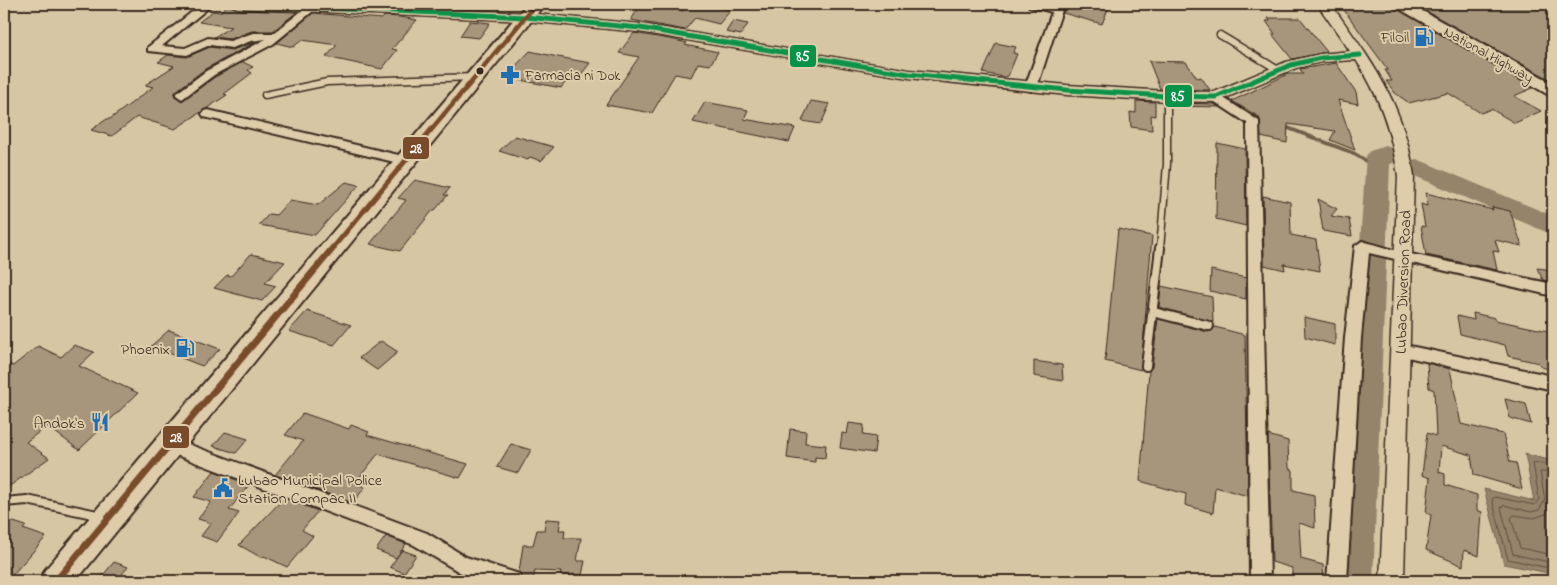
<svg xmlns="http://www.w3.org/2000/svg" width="1557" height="585" font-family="'Indie Flower',sans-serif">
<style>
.water{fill:#95836b;stroke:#715f4c}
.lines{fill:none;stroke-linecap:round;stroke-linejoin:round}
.shore{stroke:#5f4e3d;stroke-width:1}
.stream{stroke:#715f4c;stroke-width:4}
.river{fill:#95836b;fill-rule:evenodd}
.building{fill:#a7967b;stroke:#3b2a1e}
.service-far1-casing{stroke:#3b2a1e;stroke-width:9}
.service-casing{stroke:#3b2a1e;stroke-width:12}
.minor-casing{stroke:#3b2a1e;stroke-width:4}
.tertiary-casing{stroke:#3b2a1e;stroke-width:3}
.secondary-casing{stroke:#3b2a1e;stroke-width:4}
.trunk-casing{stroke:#3b2a1e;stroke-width:4}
.service-far1{stroke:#deccaa;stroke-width:6}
.service{stroke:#deccaa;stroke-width:8}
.minor{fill:#deccaa;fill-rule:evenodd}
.tertiary{fill:#deccaa;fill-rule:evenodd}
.secondary{fill:#deccaa;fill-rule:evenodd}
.trunk{fill:#deccaa;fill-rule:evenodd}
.bus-1-casing{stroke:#deccaa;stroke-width:8}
.bus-2-far1-casing{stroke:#deccaa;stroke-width:8}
.bus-2-casing{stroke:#deccaa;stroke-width:11}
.bus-1{stroke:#099349;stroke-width:5}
.bus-2-far1{stroke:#7a4b2a;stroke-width:5}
.bus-2{stroke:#7a4b2a;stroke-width:7}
.bus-dot{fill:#3b2a1e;stroke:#deccaa;stroke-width:2}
.labels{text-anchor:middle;stroke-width:4;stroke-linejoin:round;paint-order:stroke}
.far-poi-label{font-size:14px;fill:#3b2a1e;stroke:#deccaa;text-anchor:end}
.far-street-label{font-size:14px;fill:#3b2a1e;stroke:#deccaa}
.street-label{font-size:16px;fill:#3b2a1e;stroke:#deccaa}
.poi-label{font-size:16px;fill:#3b2a1e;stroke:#deccaa;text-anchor:end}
.line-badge{stroke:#deccaa;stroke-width:2}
.badge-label{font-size:14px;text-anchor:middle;font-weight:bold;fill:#fff}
</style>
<rect width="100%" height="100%" fill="#d7c6a4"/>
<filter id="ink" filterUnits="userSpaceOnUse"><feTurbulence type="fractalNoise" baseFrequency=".02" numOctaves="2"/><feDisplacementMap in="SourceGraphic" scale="10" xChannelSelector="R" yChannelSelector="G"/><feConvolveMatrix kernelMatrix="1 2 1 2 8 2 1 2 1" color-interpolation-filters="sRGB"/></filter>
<g filter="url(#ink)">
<path class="water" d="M1525 454 1553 461V574L1504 564 1484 489 1534 501Z"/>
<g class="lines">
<g class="shore">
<path d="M1553 465 1533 463 1539 499 1535 505 1495 497 1492 499 1508 559 1553 569"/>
<path d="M1553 472H1540L1545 500 1539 510 1531 512 1504 505 1501 508 1513 554 1553 563"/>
<path d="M1553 479 1550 482 1551 502 1546 514 1534 518 1514 515 1511 518 1520 548 1553 555"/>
</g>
<g class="stream">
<path d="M1229 102 1249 114 1264 119"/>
<path d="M1283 126 1353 153 1379 169"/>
</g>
<g class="river">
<path d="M1386 146 1398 151 1402 156 1398 161 1390 164 1373 581H1337L1366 156 1370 151Z"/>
<path d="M1417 159 1553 216V235L1408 173 1405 167 1408 161Z"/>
</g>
</g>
<g class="building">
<path d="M641 4H654L683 11 690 4H729L724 9 731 10 719 24 695 18 685 30 631 20Z"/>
<path d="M1066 4H1110L1102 24 1063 13Z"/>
<path d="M1337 4H1389L1533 88 1514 96 1541 111 1515 123 1491 109 1481 113 1448 93 1409 103 1395 93 1386 81H1392L1385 70H1388L1344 10H1346Z"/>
<path d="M1413 4H1535L1553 9V81Z"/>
<path d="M228 5 239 10 297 12 273 31H252L230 39 214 37 231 27 199 22 213 11 220 12Z"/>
<path d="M313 13 382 19 384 16 400 17 417 20 392 49 397 50 382 69 326 57 337 45 302 40 293 47 277 43Z"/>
<path d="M1268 18H1300L1327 52 1292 59 1272 34H1275L1266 21H1270Z"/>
<path d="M470 21 490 23 479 38 460 36Z"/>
<path d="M733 21 748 24 741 35 726 32Z"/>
<path d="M634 33 675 40 687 43 685 45 718 52 710 65 698 63 691 77 675 74 652 113 606 105 639 57 619 53Z"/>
<path d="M256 42 205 69 176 91 174 95 182 101 215 77 243 62 253 67 248 70 252 73 224 94 227 95 175 129 137 117 112 136 91 130 107 119H110L153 87 145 85 174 66 158 62 168 55 187 57 210 47 232 50Z"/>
<path d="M996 43 1016 47 1013 53 1017 54 1008 76 1004 77 983 73Z"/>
<path d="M530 51 558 57 590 63 579 77 571 75 561 88 505 77Z"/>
<path d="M1149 61 1186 62 1197 78 1201 77 1210 90 1160 89Z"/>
<path d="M1336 63 1356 92 1358 104 1338 100 1355 150 1330 140 1335 131 1288 124 1287 143 1261 137 1259 117 1232 101 1288 74H1303L1300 69Z"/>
<path d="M811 101 830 104 821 124 802 121Z"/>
<path d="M1136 101 1155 102V116L1151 115 1152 130 1131 127 1130 112 1136 113Z"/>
<path d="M705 102 748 110 744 119 795 128 789 142 693 122Z"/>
<path d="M1172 103 1214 104 1219 107 1172 106Z"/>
<path d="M515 136 554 147 541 161 530 157 528 160 499 151Z"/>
<path d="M1217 143 1245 149 1246 226 1216 219Z"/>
<path d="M415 180 450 188 444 195H448L435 210H433L400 251 370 244 406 200 398 198Z"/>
<path d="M346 182 359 185 315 235 259 225 269 214 276 215 290 200 318 205Z"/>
<path d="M1426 193 1493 210 1492 207 1510 211 1522 246 1495 240 1499 252 1493 251 1497 270 1426 255 1421 226 1425 227 1421 204 1427 206Z"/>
<path d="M1263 196 1290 202 1291 235 1316 240 1320 271 1284 264 1285 270 1264 265Z"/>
<path d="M1318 199 1337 209 1331 216 1349 219 1352 236 1323 231Z"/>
<path d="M1118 229 1152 236 1141 370 1105 361Z"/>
<path d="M251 254 285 262 265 283 276 286 262 301 214 288 227 275 231 276Z"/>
<path d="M1537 268 1553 270V282L1543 280Z"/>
<path d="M1211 270 1246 278V299L1210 291Z"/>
<path d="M1161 286 1212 297 1213 322 1159 307Z"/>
<path d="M307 311 351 325 334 345 289 331Z"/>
<path d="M1473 313 1495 318V320L1548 331 1553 350V370L1541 367 1539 363 1508 356 1505 345 1460 334 1457 316 1474 320Z"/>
<path d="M1304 317 1335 324V345L1305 337Z"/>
<path d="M1158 319 1208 332 1215 327 1245 335 1248 496 1215 487 1213 513 1185 505 1186 494 1140 481 1149 371 1152 367Z"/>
<path d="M169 330 220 349 202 366 151 346Z"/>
<path d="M381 341 398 352 377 370 359 358Z"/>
<path d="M74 345 94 352 79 366 138 393 79 450 47 426 26 442 49 458 4 490V361L13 366 38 346 61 357Z"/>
<path d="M1034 361 1062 365 1063 381 1034 376Z"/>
<path d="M1427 363 1450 369 1461 424 1503 434 1510 462 1516 463 1522 489 1474 475 1471 455 1441 446 1439 472 1445 474V485L1477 495V510L1482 512 1479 556 1464 550 1463 566 1426 550 1431 515 1426 513 1430 478 1422 475 1427 433 1436 436 1434 390 1429 388Z"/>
<path d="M1505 399 1526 404 1531 424 1510 418Z"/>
<path d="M303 413 349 429 351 425 369 432 367 435 468 464 460 478 378 454 355 483 365 487 353 503 275 475 303 441 285 435Z"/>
<path d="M849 423 864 425 863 435 876 437 874 453 840 448 842 433 847 434Z"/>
<path d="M790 429 806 431 805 443 826 445 825 458 815 457V462L787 458Z"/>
<path d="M225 432 248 439 236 453 213 446Z"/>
<path d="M1268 435 1288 441 1289 468 1293 470V490L1314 495 1315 528 1299 523 1301 559 1323 565 1324 581H1292V568L1272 562Z"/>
<path d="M511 444 531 450 518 473 497 467Z"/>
<path d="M214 471 249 485 229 510 239 513 217 542 201 536 211 523 198 519 211 502 194 497Z"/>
<path d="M284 498 318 511 302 530 313 536 287 567 264 556 262 558 239 545Z"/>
<path d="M4 519 26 526 23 529 46 537 7 581H4Z"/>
<path d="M546 519 561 520 559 530H565L564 538H581L577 561H585L582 575H560L561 572 535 571 533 579H523L519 572 523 545H533L537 530H544Z"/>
<path d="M386 536 406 544 396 558 376 550Z"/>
<path d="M402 550 416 555 404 573 390 567Z"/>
<path d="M114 562 128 567 116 581H98Z"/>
</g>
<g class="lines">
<g class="service-far1-casing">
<g id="service-far1">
<path d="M1220 35 1280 71"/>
<path d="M265 95 327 82 474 77"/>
<path d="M1160 249 1167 164V96"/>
</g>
</g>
<g class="service-casing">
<g id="service">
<path d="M1153 312 1209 326"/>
<path d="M1146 366 1160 248"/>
<path d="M4 502 27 500 102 516"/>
</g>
</g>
<g class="minor-casing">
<g id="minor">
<path d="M202 4H213L162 46 185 48 208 38 230 41 253 33H274L309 5 313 4 318 7 273 44 214 75 182 99 176 95 178 92 206 71 266 39 251 41 232 48 210 45 187 55 148 51V47Z"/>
<path d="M1028 4H1064L1037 87 1031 91 1025 87 1052 12 1029 6Z"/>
<path d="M1216 93 1259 121 1270 581H1250L1247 123 1212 100 1210 97Z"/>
<path d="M208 110 407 157 414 161 407 165 204 117 202 114 204 111Z"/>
<path d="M1362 241 1401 252 1553 284V296L1369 253 1361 338 1347 581H1327L1345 338 1355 246Z"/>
<path d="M1400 344 1553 376V390L1394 354 1392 350 1394 346Z"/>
<path d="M169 437 427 533 466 557 519 574 522 581H485L461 573 414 545 163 450 160 445 163 440Z"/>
</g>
</g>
<g class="tertiary-casing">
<path id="tertiary" d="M232 4H322L525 13 640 24 909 70 1067 85 1167 91 1214 92 1286 62 1321 54 1350 51 1317 4H1331C1372 62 1404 103 1414 176L1404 581H1380L1398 176C1392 133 1380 96 1356 60L1321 62 1296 68 1216 102 1167 101 1067 95 909 78 640 32 525 21 239 8Z"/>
</g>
<g class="secondary-casing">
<path id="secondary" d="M1391 4H1410L1553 83V95L1547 94Z"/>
</g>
<g class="trunk-casing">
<path id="trunk" d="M527 4H545L76 581H40L45 570Z"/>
</g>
<use href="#service-far1" class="service-far1"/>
<use href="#service" class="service"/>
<use href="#minor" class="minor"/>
<use href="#tertiary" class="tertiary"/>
<use href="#secondary" class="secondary"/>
<use href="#trunk" class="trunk"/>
<g class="bus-1-casing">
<path id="bus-1" d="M239 4 525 17 640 28 909 74 1067 90 1167 96 1216 97 1291 65 1321 58 1360 55"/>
</g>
<g class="bus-2-far1-casing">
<path id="bus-2-far1" d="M332 249 536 4"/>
</g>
<g class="bus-2-casing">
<path id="bus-2" d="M56 581 333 248"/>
</g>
<use href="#bus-1" class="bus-1"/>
<use href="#bus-2-far1" class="bus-2-far1"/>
<use href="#bus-2" class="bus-2"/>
</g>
</g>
<defs>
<g id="fuel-bare" transform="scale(1.5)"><path d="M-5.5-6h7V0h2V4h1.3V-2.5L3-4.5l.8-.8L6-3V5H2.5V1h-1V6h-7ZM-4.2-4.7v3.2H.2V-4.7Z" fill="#1f6fb2" stroke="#deccaa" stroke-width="2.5" paint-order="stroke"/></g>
<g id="pharmacy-bare" transform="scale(1.5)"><path d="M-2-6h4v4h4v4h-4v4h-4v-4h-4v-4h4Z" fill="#1f6fb2" stroke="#deccaa" stroke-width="2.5" paint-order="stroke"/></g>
<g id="restaurant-bare" transform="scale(1.5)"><path d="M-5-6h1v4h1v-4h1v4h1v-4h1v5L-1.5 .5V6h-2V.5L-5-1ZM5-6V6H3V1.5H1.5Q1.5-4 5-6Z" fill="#1f6fb2" stroke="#deccaa" stroke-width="2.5" paint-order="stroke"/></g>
<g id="civic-bare" transform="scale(1.5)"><path d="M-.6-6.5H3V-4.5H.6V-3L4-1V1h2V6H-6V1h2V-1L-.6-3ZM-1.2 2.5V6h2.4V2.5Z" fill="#1f6fb2" stroke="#deccaa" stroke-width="2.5" paint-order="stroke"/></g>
</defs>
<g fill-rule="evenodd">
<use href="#fuel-bare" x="1424" y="37"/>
<use href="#pharmacy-bare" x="510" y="75"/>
<use href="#fuel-bare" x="185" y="348"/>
<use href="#restaurant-bare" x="100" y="422"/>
<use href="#civic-bare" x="223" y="488"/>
</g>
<circle class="bus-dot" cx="480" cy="71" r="4.5"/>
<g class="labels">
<g class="far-poi-label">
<text x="1409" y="42">FilOil</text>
<text x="525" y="80" text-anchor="start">Farmacia ni Dok</text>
</g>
<g class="far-street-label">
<text transform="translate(1489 54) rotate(29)" y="5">National Highway</text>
</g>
<g class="street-label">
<text transform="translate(1402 282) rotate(-88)" y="6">Lubao Diversion Road</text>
</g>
<g class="poi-label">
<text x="170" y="354">Phoenix</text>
<text x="85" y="428">Andok's</text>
<text x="238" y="485" text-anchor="start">Lubao Municipal Police<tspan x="238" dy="18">Station Compac II</tspan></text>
</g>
</g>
<g class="line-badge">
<rect x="789" y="44" width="28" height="24" rx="5" fill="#099349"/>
<rect x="1164" y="84" width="29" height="24" rx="5" fill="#099349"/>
<rect x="402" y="136" width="28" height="24" rx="5" fill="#7a4b2a"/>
<rect x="162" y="425" width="28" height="24" rx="5" fill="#7a4b2a"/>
</g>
<g class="badge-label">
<text x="803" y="61">85</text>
<text x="1178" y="101">85</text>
<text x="416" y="153">28</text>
<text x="176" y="442">28</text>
</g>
<rect width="1557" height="585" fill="none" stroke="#deccaa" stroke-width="20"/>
<rect x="10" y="10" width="1537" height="565" fill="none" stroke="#3b2a1e" stroke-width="2" filter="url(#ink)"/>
</svg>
